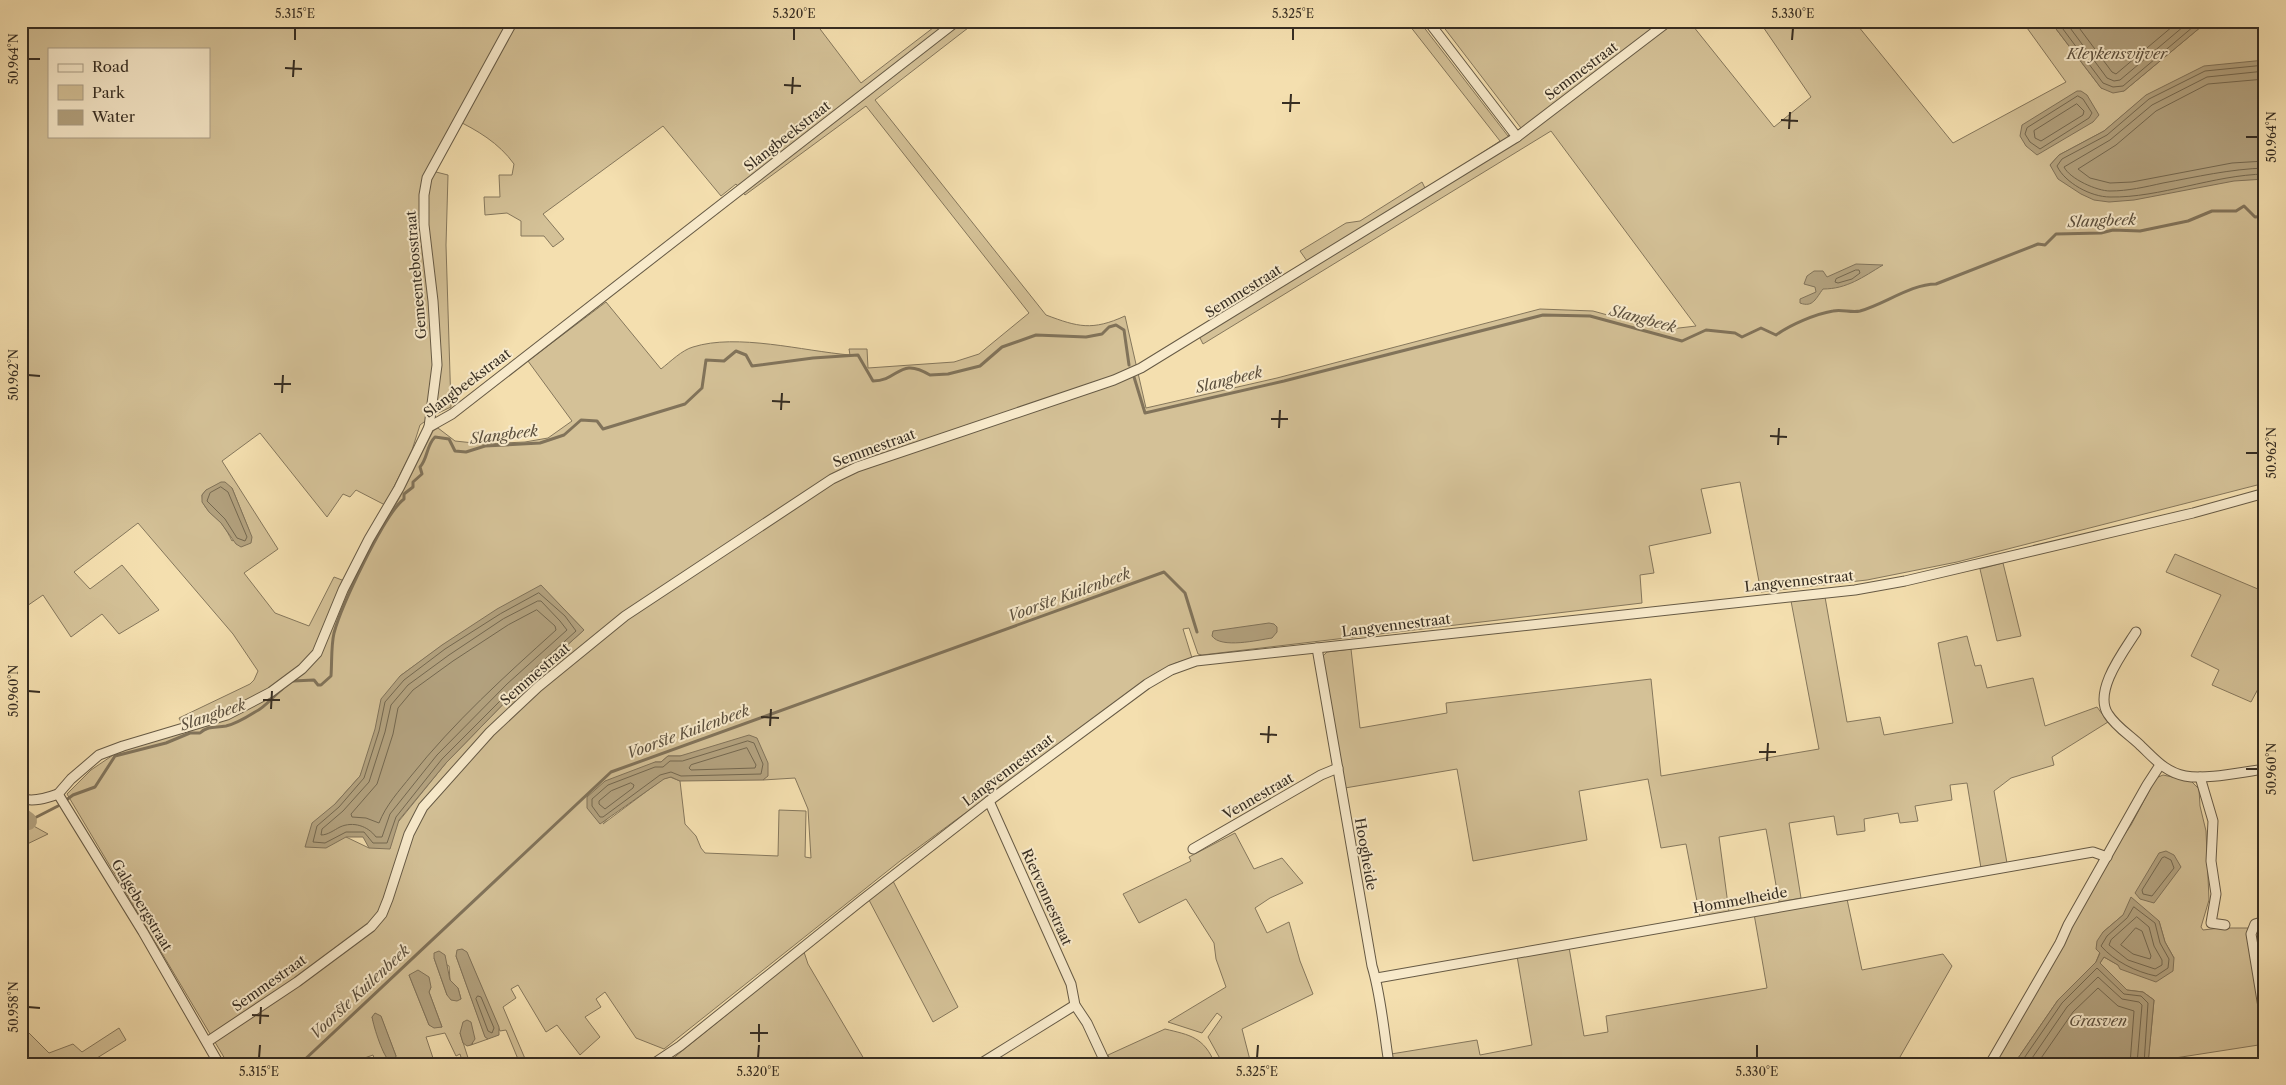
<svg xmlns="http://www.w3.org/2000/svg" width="2286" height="1085" font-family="'Libre Caslon Text',serif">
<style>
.green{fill:#d4c197;stroke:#85775c;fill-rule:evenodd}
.water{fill:#b3a27f;stroke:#81735a}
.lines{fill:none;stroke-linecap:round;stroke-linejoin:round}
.shore{stroke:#746850;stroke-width:1}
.stream{stroke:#81735a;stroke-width:3}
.river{stroke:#b3a27f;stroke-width:18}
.minor-casing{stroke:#665a45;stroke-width:11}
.minor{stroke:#f8eacb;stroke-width:9}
.ticks{fill:none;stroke:#362d22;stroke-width:2}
.labels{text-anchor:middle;stroke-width:4;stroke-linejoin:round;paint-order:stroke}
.street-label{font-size:14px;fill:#362d22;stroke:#f8eacb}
.water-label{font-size:15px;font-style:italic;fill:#5c503e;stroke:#f8eacb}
.neatline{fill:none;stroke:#362d22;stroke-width:2}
.ticks-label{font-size:12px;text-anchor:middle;fill:#362d22}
</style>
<rect width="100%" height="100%" fill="#f4dfaf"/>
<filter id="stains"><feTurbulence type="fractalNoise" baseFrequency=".004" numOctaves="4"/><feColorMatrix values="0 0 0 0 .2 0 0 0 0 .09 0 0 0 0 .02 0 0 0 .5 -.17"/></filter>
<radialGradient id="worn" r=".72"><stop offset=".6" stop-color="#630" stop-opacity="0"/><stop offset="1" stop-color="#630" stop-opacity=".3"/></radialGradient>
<g class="green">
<path d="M21 21H814L861 83 942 21H977L875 100 1046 315C1078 327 1092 331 1125 316L1146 408 1277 378 1540 309 1593 311 1662 330 1696 326 1551 131 1203 344 1197 332 1307 261 1300 251 1346 223 1360 221 1422 182 1426 190 1500 141 1406 21H1419L1508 136 1521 128 1439 21H1662L1605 74 1674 21H1689L1774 127 1811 97 1759 21H1854L1953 143 2066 82 2022 21H2050L2101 88 2124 91 2208 21H2265V483L1957 562 1867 580 1761 592 1740 482 1701 489 1711 533 1649 546 1654 573 1640 575 1642 603 1202 655 1198 654 1189 628 1183 629 1192 658 1176 663 1153 675 900 861 664 1049 636 1038 605 992 596 999 601 1007 585 1017 600 1037 580 1055 557 1025 546 1032 518 985 511 989 516 998 503 1007 526 1061 520 1064 506 1030 500 1031 467 953 462 949 456 956 485 1036 488 1039 471 1045 473 1043 460 1033 470 1064H463L460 1054 456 1056 445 1033 426 1037 435 1064H376L373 1055 348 1064H228L67 794 91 770 119 751 186 732 179 718 250 684 254 680 258 671 233 634 138 523 74 572 90 589 122 565 159 610 119 634 102 614 71 637 43 595 21 610ZM49 49H209V136H49ZM2142 99 2073 176 2050 165 2059 155 2104 131ZM866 106 1029 313 979 354 954 362 868 368 867 349H849L850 355C803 351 737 333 693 347 682 350 670 362 661 369L606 302 528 361 572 421 548 438 525 442 483 444 455 441 438 428 433 431 400 497 350 583 334 577 309 626 275 613 244 573 278 549 222 461 260 433 327 517 343 494 350 497 356 490 385 505 412 450 420 425 432 416 451 407 446 245 448 175 428 170 454 119C477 130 499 143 514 164L512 175H499L500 197H484L485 215 507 213 521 221V236H544L553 247 564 239 543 214 663 126 721 196 736 184 745 195ZM232 488 249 530 232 541C229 535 226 529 222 524 214 514 202 510 202 495L206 490ZM541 586 584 630 515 692 446 763 399 821 369 848 346 837 335 804 360 776 400 676 443 645ZM668 756H680L768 775 763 780 795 778 808 809 811 858 805 857 806 811 779 810 778 856 705 853 701 848 696 836 685 824 680 781 670 777 663 779 603 824 655 762H661ZM434 958 449 966 450 980 458 988 461 999 447 995ZM409 975 431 987 429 992 442 1027 429 1025ZM375 1014 381 1017 396 1056 384 1053 372 1017Z"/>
<path d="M2175 554 2265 592V676L2251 702 2212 685 2219 670 2191 656 2221 595 2166 572Z"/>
<path d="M2003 563 2021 636 1997 641 1980 569Z"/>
<path d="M1825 597 1847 722 1880 717 1884 735 1953 723 1938 643 1967 636 1975 666 1981 665 1987 688 2033 678 2045 726 2097 707 2108 722 2052 757 2054 765 2011 778 1994 791 2007 863 1981 868 1967 783 1950 785 1952 800 1915 806 1918 821 1900 823 1898 813 1864 819 1865 831 1837 835 1834 816 1789 823 1801 898 1779 902 1766 829 1719 837 1729 912 1700 917 1686 844 1661 848 1648 779 1579 791 1587 840 1473 861 1457 769 1345 788 1322 657 1327 652 1351 649 1360 728 1447 713 1446 703 1651 679 1661 776 1819 749 1791 601Z"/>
<path d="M2163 775 2191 781 2199 789 2200 806 2206 831 2209 900 2201 927 2203 930 2220 928H2248L2265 1044 2175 1058 2174 1064H2148L2154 1000 2143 992 2127 990 2100 963 2104 957 2118 965 2174 958 2165 942 2159 921 2123 915 2103 932 2100 952 2096 962 2058 1000 2014 1064H1995L2118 844 2131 825 2156 778Z"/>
<path d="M21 819 48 834 21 847Z"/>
<path d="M1235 833 1254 869 1282 858 1303 883 1270 898 1255 908 1267 933 1289 922 1300 961 1313 994 1242 1029 1251 1064H1223L1208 1037 1222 1017 1217 1013 1202 1033 1168 1022 1226 987 1216 959 1214 943 1186 899 1139 923 1123 894 1191 861 1189 857Z"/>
<path d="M893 881 958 1007 933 1022 869 900Z"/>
<path d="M1847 899 1862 970 1943 954 1952 966 1896 1064H1393L1391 1054 1477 1040 1480 1055 1532 1045 1517 956 1569 947 1584 1036 1608 1032 1606 1016 1767 988 1754 914Z"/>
<path d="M804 952 808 964 867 1064H666Z"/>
<path d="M21 1025 49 1053 73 1044 82 1052 119 1028 126 1040 97 1058 100 1064H21Z"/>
<path d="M1165 1029C1190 1035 1204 1037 1215 1064H1112L1108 1055Z"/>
</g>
<g class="water">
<path d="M2050 21H2208L2124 91 2113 93 2101 88Z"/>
<path d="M2265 60V179L2234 181 2134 200 2109 202 2094 200 2081 194 2058 179 2050 165 2059 155 2104 131 2146 95 2204 66Z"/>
<path d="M2077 91H2081L2087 95 2099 115 2093 122 2037 155 2026 146 2020 136 2022 125Z"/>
<path d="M1856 264 1883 265C1863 277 1847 289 1823 289 1816 298 1813 308 1800 303V299L1816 292 1815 287 1804 284 1807 276 1814 271H1823L1827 277Z"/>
<path d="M221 482H225L232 488 252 537 251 543 241 547 236 544 221 523 209 512 202 502V495L206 490Z"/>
<path d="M541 585 584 630 515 692 446 763 399 820 390 849 369 848 363 837H346L326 848 305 847 312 823 335 804 360 776 375 729 381 699 400 676 442 645 497 609Z"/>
<path d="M1269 623 1274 624 1277 627V632L1272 638C1258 640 1221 649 1212 636L1213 631Z"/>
<path d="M749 735 757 738 768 763V776L763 780 680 781 671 777 664 779 600 824 587 808V797L605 781 655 762H661L668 756H680Z"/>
<path d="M2166 851 2174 855 2181 867 2154 903 2140 899 2135 893 2159 853Z"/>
<path d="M2131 897 2159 921 2165 942 2174 958 2173 971 2156 982 2120 969 2118 965 2104 957 2100 963 2127 990 2143 992 2154 1000 2148 1064H2014L2058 1000 2096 962 2100 953 2096 949 2097 941 2103 932 2123 915Z"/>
<path d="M462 949 467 952 499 1027V1035L488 1039 485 1037 456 956 457 950Z"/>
<path d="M439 951 445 955 450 980 458 988 461 999 457 1001 451 1000 447 995 434 958V953Z"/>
<path d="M418 970 429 977 431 987 429 992 442 1027 434 1028 429 1025 409 975Z"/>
<path d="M375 1013 381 1016 396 1056 395 1062 391 1063C383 1057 374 1028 372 1017Z"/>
<path d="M467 1020 471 1022 475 1039 471 1045 467 1046 463 1043 460 1033 463 1022Z"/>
</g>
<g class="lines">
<g class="shore">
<path d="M2057 21 2103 83 2113 87 2123 86 2200 21"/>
<path d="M2065 21 2107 78 2114 81 2120 80 2190 21"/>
<path d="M2074 21 2112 72 2116 74 2179 21"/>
<path d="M2265 65 2205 71 2149 99 2107 135 2062 159 2057 166C2065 183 2091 197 2110 197 2160 198 2213 175 2265 174"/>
<path d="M2265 71 2207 77 2152 105 2110 140 2064 167C2070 179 2097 191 2110 191 2128 191 2145 187 2163 183 2196 177 2230 169 2265 168"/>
<path d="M2265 79 2208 84 2156 111 2116 145 2078 169 2090 178 2110 183 2132 182 2232 163 2265 161"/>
<path d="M2078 96 2083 99 2092 113 2089 118 2040 149 2030 142 2025 134 2027 128Z"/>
<path d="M2077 104 2084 111 2083 115 2041 141 2035 138 2034 131Z"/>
<path d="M1856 270H1859L1860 273 1852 279 1838 283 1835 282 1836 279Z"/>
<path d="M221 487 228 492 247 537 245 541 237 538 225 519 207 501 210 493Z"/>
<path d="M539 593 565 616 576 631 512 689 442 759 396 817 387 843H373L364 832H346L325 843 313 842 317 826 339 807 364 778 379 731 385 702 404 680 445 649 500 614Z"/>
<path d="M538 601H541L560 621 567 630 507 684 437 755 390 814 382 837H376C368 826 353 821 340 827 334 830 328 835 321 835L322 829 343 811 369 782 385 732 391 705 408 685 449 655 503 619Z"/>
<path d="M537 610 555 626 556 630C505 676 454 722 411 776 399 791 386 805 379 823L366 818 352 817 351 814 377 784 393 734 398 708 413 690 453 661 508 625Z"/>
<path d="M748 741 754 743 763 764 761 774 681 776 671 772 660 775 603 817H600L592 806V799L608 785 655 767H663L670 761H682Z"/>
<path d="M747 748 756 765 755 768 691 770 689 768 691 765Z"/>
<path d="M631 783 634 785 633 788 605 809 599 804V801L611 791Z"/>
<path d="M2165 857 2171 860 2174 868 2152 896 2143 894 2142 890 2162 858Z"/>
<path d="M2134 907 2155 923 2160 943 2169 959 2168 968 2156 976C2136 972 2114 961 2101 946L2107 936 2127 918Z"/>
<path d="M2137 917 2149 927 2154 946 2162 960V965L2155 969 2128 960 2109 945 2111 940Z"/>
<path d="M2136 928 2142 931 2151 956 2150 959 2133 954 2121 945Z"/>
<path d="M478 996 481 997 494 1028 492 1033 488 1031 476 999Z"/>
<path d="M2020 1064 2062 1003 2097 968 2124 994 2141 996 2148 1003 2144 1064"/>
<path d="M2028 1064 2067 1007 2098 977 2122 999 2139 1002 2142 1005 2137 1064"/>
<path d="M2037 1064 2073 1012 2098 988 2118 1006 2134 1011 2130 1064"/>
</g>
<g class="stream">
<path d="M1134 377 1145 413 1284 381 1543 315 1590 316 1682 341 1706 330 1735 333 1742 337 1761 328 1776 335C1790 325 1815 314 1833 311 1842 309 1851 313 1860 311 1885 304 1911 284 1936 284L2038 244 2045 245 2056 234 2101 233 2113 230 2140 231 2188 221 2212 211H2236L2244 206 2255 217 2265 216"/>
<path d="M293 681 314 680 318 685H321L331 676C332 662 331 646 334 633 341 607 384 514 404 499V494L413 487V482L422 474 420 467C428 458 426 446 435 437L449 439 455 451 466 452 485 446 540 443 564 435 581 420 597 421 603 429 685 404 702 388 706 360 724 361 736 351 746 355 752 366 813 358 858 355 873 381C899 381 899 356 930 375L948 374 980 366 1002 347 1036 335 1086 337 1102 334 1109 327 1116 325 1124 330 1129 365"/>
<path d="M65 801 73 795 95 787 115 756 166 743 190 733H200C209 725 215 728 226 726 235 724 247 717 255 712 266 707 272 697 282 689"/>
<path d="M21 825 58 806"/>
<path d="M300 1064 611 772 1164 572 1185 593 1197 632"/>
</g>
<path class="river" d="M21 816 28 821"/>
<g class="minor-casing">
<g id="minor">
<path d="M1428 21 1517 137"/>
<path d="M429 427 437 365 433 301 424 225V195L427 178 513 21"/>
<path d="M2136 632C2124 651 2093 691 2108 714 2116 727 2131 736 2141 746 2155 759 2165 772 2185 776 2207 780 2241 772 2265 769"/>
<path d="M1317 648 1372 966C1381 995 1384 1033 1389 1064"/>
<path d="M2200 777 2213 821 2211 861 2216 894 2211 923 2225 925"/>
<path d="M58 794 71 779 99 755 123 746 227 715 271 692 302 669 317 653 343 590 369 539 399 488 429 427 452 414 957 21"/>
<path d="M58 794 143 932 219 1064"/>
<path d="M21 798C32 803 47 798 58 794"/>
<path d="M989 801 1071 984 1075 1005 1087 1023 1106 1064"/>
<path d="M1193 849 1321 775 1338 768"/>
<path d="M2265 921 2255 924 2251 934 2265 1019"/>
<path d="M1377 978 2093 852 2107 857"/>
<path d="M207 1042 297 982 371 927 382 914 388 899 409 834 423 807 490 732 538 687 625 616 832 479 857 467 1114 380 1141 368 1517 137 1669 21"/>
<path d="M653 1064 680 1046 862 900 989 801 1147 684 1171 670 1196 661 1855 590 1905 581 2193 513 2265 493"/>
<path d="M980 1064 1075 1005"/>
<path d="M1990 1064 2060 943 2068 925 2147 785 2160 765"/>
</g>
</g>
<use href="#minor" class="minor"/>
</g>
<path class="ticks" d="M295 40V28M794 40V28M1293 40V28M1792 40 1793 28M28 59H40M285 68 302 69M293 77 294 60M784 85 801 86M792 94 793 77M1282 103H1300M1290 112 1291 94M1781 120 1798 121M1789 129 1790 112M2246 137H2258M28 375 40 376M274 384H291M282 393 283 375M772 401 790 402M781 410 782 393M1271 419H1288M1279 428 1280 410M1770 436 1787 437M1778 445 1779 428M2246 453H2258M28 691 40 692M263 700H280M271 709 272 691M761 717 779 718M770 726 771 709M1260 734 1277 735M1268 743 1269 726M1759 752H1776M1767 761 1768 743M2246 769H2258M28 1007 40 1008M252 1015 269 1016M260 1024 261 1007M750 1033H768M759 1042V1024M259 1058 260 1045M758 1058 759 1045M1257 1058 1258 1045M1757 1058V1045"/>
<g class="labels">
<g class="street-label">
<text transform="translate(1581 71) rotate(-37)" y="5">Semmestraat</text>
<text transform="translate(787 136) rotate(-38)" y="5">Slangbeekstraat</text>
<text transform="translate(416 275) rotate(-95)" y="5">Gemeentebosstraat</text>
<text transform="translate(1243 291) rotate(-32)" y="5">Semmestraat</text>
<text transform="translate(467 383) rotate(-37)" y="5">Slangbeekstraat</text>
<text transform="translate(874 448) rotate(-20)" y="5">Semmestraat</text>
<text transform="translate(1799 581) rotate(-6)" y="5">Langvennestraat</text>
<text transform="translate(1396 625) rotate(-7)" y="5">Langvennestraat</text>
<text transform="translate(535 674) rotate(-41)" y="5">Semmestraat</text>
<text transform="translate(1008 770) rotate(-37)" y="5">Langvennestraat</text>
<text transform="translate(1258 796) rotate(-30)" y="5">Vennestraat</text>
<text transform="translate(1366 854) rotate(80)" y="5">Hoogheide</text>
<text transform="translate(1047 897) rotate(66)" y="5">Rietvennestraat</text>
<text transform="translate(1740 900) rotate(-10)" y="5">Hommelheide</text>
<text transform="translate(142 905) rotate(59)" y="5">Galgebergstraat</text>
<text transform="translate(269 983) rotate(-35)" y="5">Semmestraat</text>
</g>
<g class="water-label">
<text x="2117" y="59">Kleykensvijver</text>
<text transform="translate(2102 221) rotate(-2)" y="5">Slangbeek</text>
<text transform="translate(1643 319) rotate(15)" y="5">Slangbeek</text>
<text transform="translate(1229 380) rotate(-14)" y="5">Slangbeek</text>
<text transform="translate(504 435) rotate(-7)" y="5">Slangbeek</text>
<text transform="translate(1069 595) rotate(-20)" y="5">Voorste Kuilenbeek</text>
<text transform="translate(213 715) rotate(-19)" y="5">Slangbeek</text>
<text transform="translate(688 732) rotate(-20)" y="5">Voorste Kuilenbeek</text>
<text transform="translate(360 992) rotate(-43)" y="5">Voorste Kuilenbeek</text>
<text x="2098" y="1026">Grasven</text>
</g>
</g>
<rect width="2286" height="1085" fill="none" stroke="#f4dfaf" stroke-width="55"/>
<rect x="48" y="48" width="162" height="90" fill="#f8eacb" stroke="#aa9e87"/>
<rect x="58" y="64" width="25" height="8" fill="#f8eacb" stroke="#aa9e87"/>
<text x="92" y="72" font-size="15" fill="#362d22">Road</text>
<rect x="58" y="85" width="25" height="15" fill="#d4c197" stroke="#aa9e87"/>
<text x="92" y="98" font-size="15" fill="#362d22">Park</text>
<rect x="58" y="110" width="25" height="15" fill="#b3a27f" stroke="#aa9e87"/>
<text x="92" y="122" font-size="15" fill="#362d22">Water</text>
<rect x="28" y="28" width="2230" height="1030" class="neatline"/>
<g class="ticks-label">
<text x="295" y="18">5.315°E</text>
<text x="794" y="18">5.320°E</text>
<text x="1293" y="18">5.325°E</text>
<text x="1793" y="18">5.330°E</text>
<text transform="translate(14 59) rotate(-90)" y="4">50.964°N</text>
<text transform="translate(2272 137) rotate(-90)" y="4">50.964°N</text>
<text transform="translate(14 375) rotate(-90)" y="4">50.962°N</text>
<text transform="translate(2272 453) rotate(-90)" y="4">50.962°N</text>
<text transform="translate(14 691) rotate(-90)" y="4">50.960°N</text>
<text transform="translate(2272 769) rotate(-90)" y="4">50.960°N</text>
<text transform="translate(14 1007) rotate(-90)" y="4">50.958°N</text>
<text x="259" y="1076">5.315°E</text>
<text x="758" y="1076">5.320°E</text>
<text x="1257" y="1076">5.325°E</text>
<text x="1757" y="1076">5.330°E</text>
</g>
<rect width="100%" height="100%" filter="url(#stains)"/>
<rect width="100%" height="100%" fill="url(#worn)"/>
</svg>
